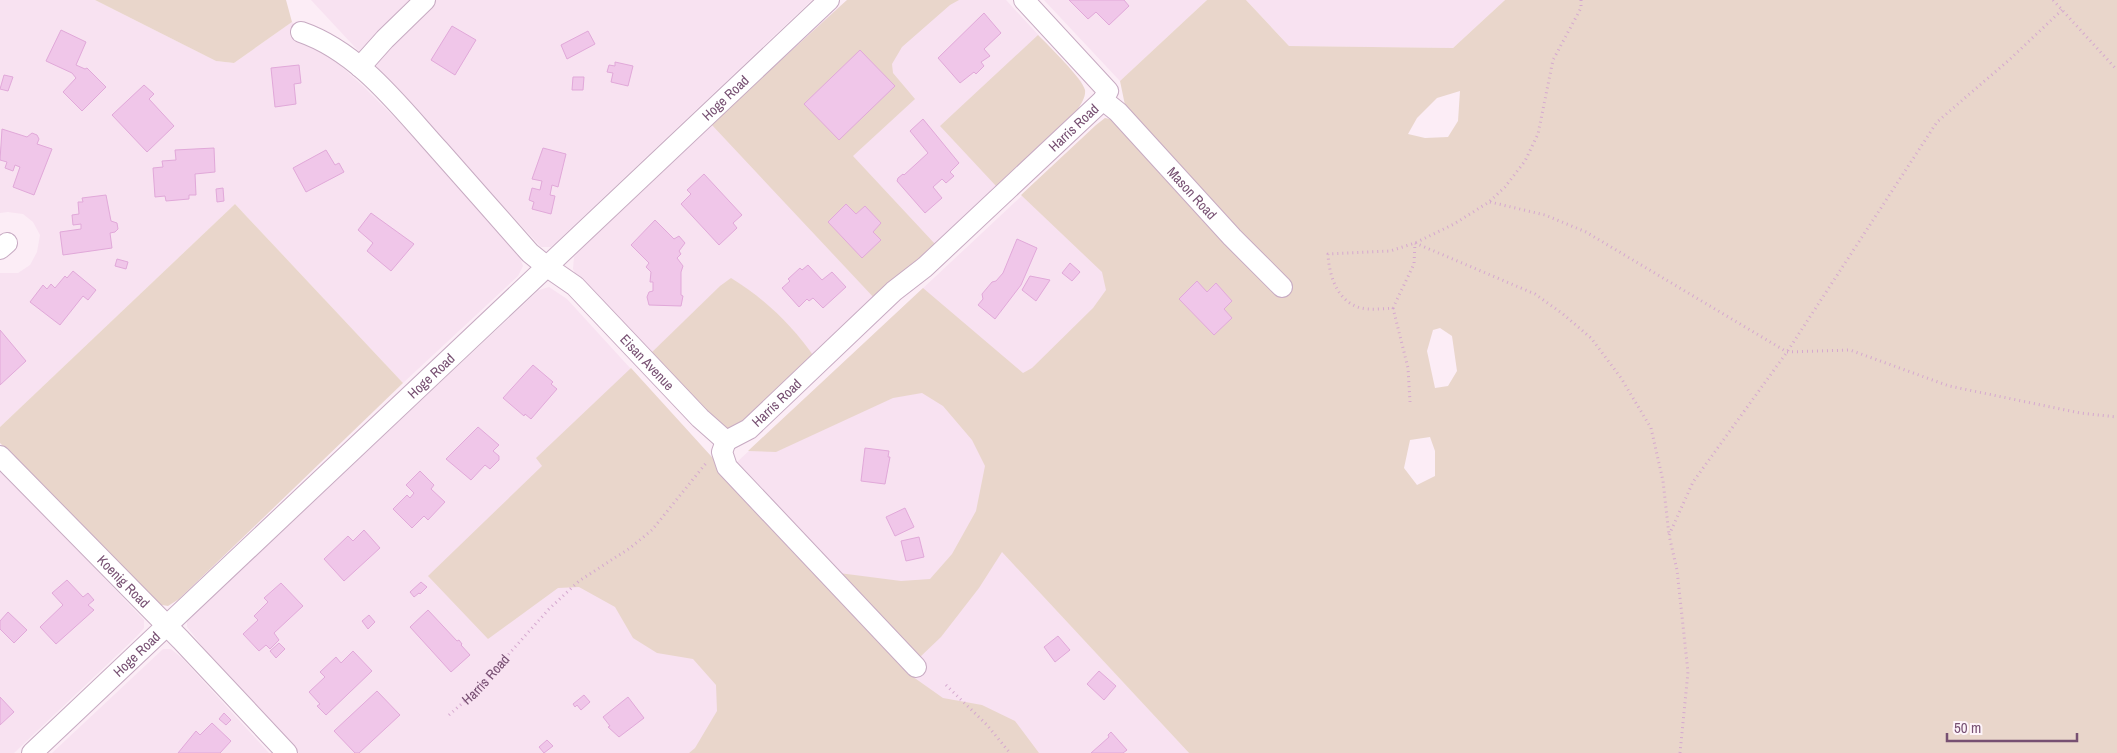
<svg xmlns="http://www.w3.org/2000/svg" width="2117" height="753" font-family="'Archivo Narrow',sans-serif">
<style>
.residential{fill:#f8e2f1}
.green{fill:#e9d6cb;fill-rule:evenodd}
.building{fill:#f0c6e9;stroke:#e1a8d9}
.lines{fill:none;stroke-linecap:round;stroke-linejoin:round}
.street-casing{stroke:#c7aac2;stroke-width:22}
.path{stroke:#d5a8cf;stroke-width:3;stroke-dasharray:1 4;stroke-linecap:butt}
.street{stroke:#fff;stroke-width:20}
.labels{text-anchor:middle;stroke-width:4;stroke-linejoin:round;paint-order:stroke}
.street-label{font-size:14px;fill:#775072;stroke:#fef4fa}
</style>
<rect width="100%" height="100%" fill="#fcedf6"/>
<g class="residential">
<path d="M0 0H95L216 61 234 63 292 22 363 86 400 123 519 255 523 266 518 276 403 383 235 204 0 427V273H18L30 265 37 252 40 235 33 222 23 214 8 212 0 213Z"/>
<path d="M311 0H812L551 247H541Z"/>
<path d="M847 0H1006L1081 81 1085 91 1083 99 1078 109 743 426 719 428 578 280 573 269 574 257 585 244 803 38Z"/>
<path d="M1044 0H1207L1120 81Z"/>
<path d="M1246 0H1505L1453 48 1289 46Z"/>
<path d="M1105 118 1280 293 1002 551 1189 753H299L216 664 187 627V621L192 615 539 290 549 287 567 299 909 673 736 463Z"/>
<path d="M0 469 144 620V628L137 636 14 753H0Z"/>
<path d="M163 649H171L182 658 269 753H52Z"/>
</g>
<g class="green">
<path d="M95 0H286L292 22 234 63 216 61Z"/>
<path d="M847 0H959L950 5 902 47 892 64 893 73 915 99 853 156 935 244 876 300 711 124Z"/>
<path d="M1207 0H1246L1289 46 1453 48 1505 0H2117V753H1189L1002 552 979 588 941 637 919 658 839 573 901 581 930 579 952 554 976 511 985 466 972 440 943 406 922 393 893 398 776 452 748 451 923 288 1023 373 1032 368 1093 308 1106 290 1102 272 1021 195 1096 125 1105 118 1115 120 1126 110 1120 81ZM1460 91 1458 121 1448 137 1425 138 1408 134 1417 118 1437 98ZM1440 328 1452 336 1457 371 1448 386 1435 388 1427 351 1433 330ZM1430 437 1435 451V476L1417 485 1404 468 1410 440Z"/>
<path d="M1038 35C1048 45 1083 79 1085 90 1086 97 1081 104 1078 109L996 186 940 126Z"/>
<path d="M235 204 403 383 179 599 168 606 156 604 0 443V427Z"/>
<path d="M731 278C764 298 793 326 815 358L733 432 719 428 648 356 720 286Z"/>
<path d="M631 368 909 674 943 698 982 705 1015 721 1039 753H689L695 748 717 711 716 685 693 659 657 653 633 638 615 607 579 587 558 588 488 639 428 576 542 466 536 458Z"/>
</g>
<g class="building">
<path d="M1069 0H1124L1129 6 1109 25 1096 12 1088 19Z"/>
<path d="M984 13 1001 33 984 49 990 56 981 62 984 66 976 74 974 72 960 83 938 58Z"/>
<path d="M452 26 476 40 455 75 431 60Z"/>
<path d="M61 30 86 42 76 65 85 69 87 68 106 87 82 111 63 92 76 78 72 73 46 61Z"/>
<path d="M588 31 595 44 567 59 561 45Z"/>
<path d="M860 50 895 86 839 140 804 104Z"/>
<path d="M615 62 633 66 628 86 611 82 613 73 607 72 609 65 615 66Z"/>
<path d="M299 65 301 83 294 84 296 104 275 107 271 68Z"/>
<path d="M4 75 13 77 8 91 0 89Z"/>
<path d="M573 77H584L583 90H572Z"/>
<path d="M144 85 154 94 149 99 174 126 147 152 112 115Z"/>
<path d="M923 119 959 163 950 172 954 176 946 183 942 179 933 187 942 198 925 213 897 181 898 178 903 174 904 175 928 153 910 131Z"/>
<path d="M2 129 27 137 32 133 37 135 39 139 37 144 52 149 34 195 13 187 20 167 15 165 13 171 5 168 7 162 0 160Z"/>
<path d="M214 148 215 172 195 174 196 195H189V199L166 201 165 196 155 197 153 168 163 167 162 161 176 160 175 150Z"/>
<path d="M543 148 566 154 558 187 552 185 550 195 555 196 551 214 532 209 534 202 529 200 532 188 540 190 542 181 532 179Z"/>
<path d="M326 150 335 165 339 163 344 172 306 192 293 168Z"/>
<path d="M704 174 742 215 733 223 737 228 719 245 681 204 691 194 687 190Z"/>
<path d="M223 188 224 201 217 202 216 189Z"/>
<path d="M106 195 111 221 117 223 118 229 115 232 110 233 112 248 63 255 60 232 81 229V224L73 225 72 215 79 214 78 202H83L82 198Z"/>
<path d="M846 204 856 214 865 206 881 223 873 232 881 240 862 258 828 222Z"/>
<path d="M371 213 414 244 391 271 367 251 373 243 358 230Z"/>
<path d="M655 220 674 239 679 236 685 243 679 251 681 254 677 258 683 266 681 272V295L683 296 681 306 649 305 647 297 649 292 653 291V282H650L651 272 646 267 649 263 631 245Z"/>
<path d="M1017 239 1037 248 1021 285 995 319 978 305 983 299 982 294 992 282 996 281 1003 273Z"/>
<path d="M117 259 128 262 126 269 115 266Z"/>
<path d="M1070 263 1080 272 1072 281 1062 273Z"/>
<path d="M808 265 822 280 832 272 846 287 823 308 813 298 809 301 807 299 799 307 782 288 790 281 788 279 800 268 802 270Z"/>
<path d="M73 271 96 290 88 300 83 296 60 325 30 302 43 285 47 289 51 284 55 288 65 276 67 278Z"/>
<path d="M1030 276 1050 280 1036 301 1022 290Z"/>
<path d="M1197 281 1207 292 1216 283 1232 301 1224 309 1232 318 1214 335 1179 299Z"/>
<path d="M0 330 26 361 0 385Z"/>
<path d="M533 365 553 382 551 384 557 389 531 419 525 414 524 416 503 398Z"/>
<path d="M478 427 499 445 493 451 499 456V460L490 469 485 465 471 480 446 459Z"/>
<path d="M865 448 889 451 888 457H890L885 484 861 481Z"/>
<path d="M420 471 434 485 431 489 445 502 428 520 424 516 412 528 393 509 407 495 410 498 414 493 406 485Z"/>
<path d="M905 508 914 527 895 536 886 517Z"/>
<path d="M364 530 380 548 344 581 324 559 348 536 353 541Z"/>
<path d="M919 537 924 557 906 561 901 541Z"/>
<path d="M67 580 83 597 88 593 94 600 88 605 94 610 56 644 40 627 63 605 52 593Z"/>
<path d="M421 582 427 587 420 594 419 593 414 597 410 592Z"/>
<path d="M281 583 303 606 274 633 279 640 270 649 266 645 259 651 243 634 258 620 254 616 268 602 264 598Z"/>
<path d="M428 610 457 641 459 640 462 644 461 645 470 655 451 672 410 627Z"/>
<path d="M8 612 27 630 14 643 0 629V621Z"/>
<path d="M369 615 375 622 368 629 362 621Z"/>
<path d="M1058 636 1070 650 1055 662 1044 647Z"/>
<path d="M279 643 285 649 276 658 270 651Z"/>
<path d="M353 651 372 671 326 715 317 706 320 704 309 692 325 677 320 672 336 657 341 663Z"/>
<path d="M1099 671 1116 686 1104 700 1087 684Z"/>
<path d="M377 691 400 715 359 753H355L334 731Z"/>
<path d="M584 695 590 702 581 710 577 705 575 707 573 704Z"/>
<path d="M0 697 14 712 0 725Z"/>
<path d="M628 697 644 718 619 737 608 727 610 726 603 717Z"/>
<path d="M224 713 231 720 226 725 219 719Z"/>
<path d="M212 723 231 741 220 753H178L196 731 200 735Z"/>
<path d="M1111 732 1127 750 1123 753H1091L1109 737 1108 735Z"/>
<path d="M547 740 553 746 544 753 539 747Z"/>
</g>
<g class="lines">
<g class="street-casing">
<g id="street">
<path id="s2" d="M301 32C359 52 399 106 439 150 469 184 500 219 530 253L546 266 575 286 700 418 726 441"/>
<path d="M360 67 385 39 425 0"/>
<path id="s3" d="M1103 100 1118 112 1232 237 1282 287"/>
<path d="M0 249 7 243"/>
<path id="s4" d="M726 441 749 429 894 291 925 267 1103 100 1108 91 1024 0"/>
<path d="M726 441 722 452 727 467 916 667"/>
<path id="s5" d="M0 456 181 640 287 753"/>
<path id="s6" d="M32 753 829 0"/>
</g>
</g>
<g class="path">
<path d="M1581 0V8L1553 60 1538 134 1525 161 1505 187 1489 202 1454 224 1415 243 1390 251 1328 254C1329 275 1337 302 1361 308 1370 310 1383 309 1393 308L1414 264 1415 243 1535 294 1563 314 1591 338 1621 378 1651 428 1663 481 1669 535"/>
<path d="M2053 0 2117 70"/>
<path d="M1490 202 1545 215 1586 232 1787 352 1850 350 1949 386 2080 413 2117 417"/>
<path d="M1393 308 1408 368 1410 402"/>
<path d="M946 685 987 725 1010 753"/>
<path id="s1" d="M449 715 475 692 549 609 579 581 630 548 652 530 707 462"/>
<path d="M1680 753 1688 672 1677 570 1669 535 1693 482 1787 352 1937 122 2009 60 2062 10"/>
</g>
<use href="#street" class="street"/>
</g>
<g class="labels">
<g class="street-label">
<text dy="5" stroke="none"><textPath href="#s6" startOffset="954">Hoge Road</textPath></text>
<text dy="5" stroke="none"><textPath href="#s4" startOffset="469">Harris Road</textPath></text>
<text dy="5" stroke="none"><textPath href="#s3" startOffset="129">Mason Road</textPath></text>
<text dy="5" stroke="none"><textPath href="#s2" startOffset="482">Eisan Avenue</textPath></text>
<text dy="5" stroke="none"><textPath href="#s6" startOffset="549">Hoge Road</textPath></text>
<text dy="5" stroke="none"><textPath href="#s4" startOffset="64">Harris Road</textPath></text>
<text dy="5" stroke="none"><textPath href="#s5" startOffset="176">Koenig Road</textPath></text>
<text dy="5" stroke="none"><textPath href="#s6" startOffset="144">Hoge Road</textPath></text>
<text dy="5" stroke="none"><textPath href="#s1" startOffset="51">Harris Road</textPath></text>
</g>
</g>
<path d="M1947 733v8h130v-8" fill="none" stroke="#775072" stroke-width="2.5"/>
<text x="1954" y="733" font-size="15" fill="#775072" stroke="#fef4fa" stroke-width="4" paint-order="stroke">50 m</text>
</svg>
